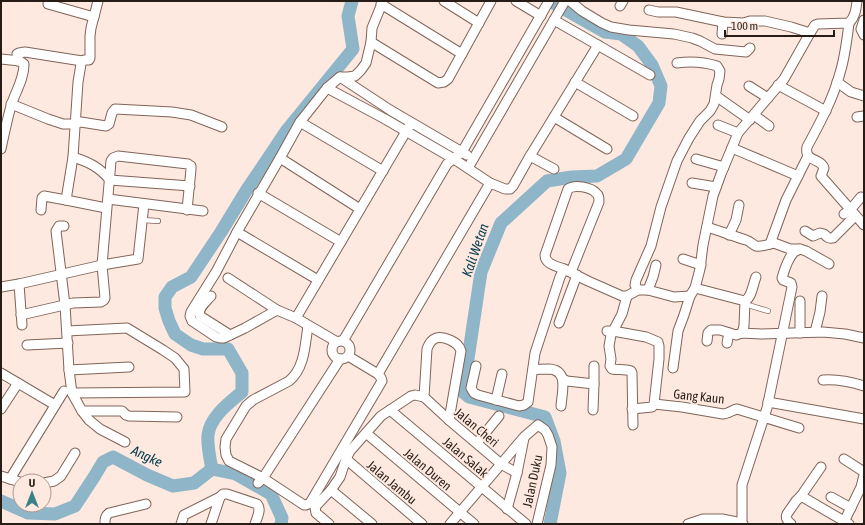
<svg xmlns="http://www.w3.org/2000/svg" width="865" height="525" font-family="'Asap Condensed',sans-serif">
<style>
.lines{fill:none;stroke-linecap:round;stroke-linejoin:round}
.river{stroke:#8fb5c8;stroke-width:13}
.lane-casing{stroke:#816458;stroke-width:6}
.street-casing{stroke:#816458;stroke-width:11}
.lane{stroke:#fff;stroke-width:4.5}
.street{stroke:#fff;stroke-width:9}
.labels{text-anchor:middle;stroke-width:4;stroke-linejoin:round;paint-order:stroke}
.street-label{font-size:13px;fill:#281c17;stroke:#fde9e0}
.water-label{font-size:14px;font-style:italic;fill:#053b4f;stroke:#fde9e0}
</style>
<rect width="100%" height="100%" fill="#fde9e0"/>
<g class="lines">
<g class="river">
<path d="M212 469 236 474 271 494 282 518 281 524"/>
<path d="M1 501 28 513 55 514 75 506 94 477 103 462 113 457 147 475 173 486 194 483 212 469C210 458 207 446 208 435 210 417 229 403 242 392V373L228 349H203L191 345 175 334 169 321 165 308V297L172 287 191 277 221 232 246 191 287 130 353 49 348 16 352 1"/>
<path d="M550 524 560 473 554 441 545 417 469 397 463 392 481 272 501 223 547 181 572 177 597 176 626 159 659 103 661 86 652 65 638 46 621 34 605 32 550 1"/>
</g>
<g class="lane-casing">
<g id="lane">
<path d="M142 220 158 221"/>
<path d="M745 304 768 311"/>
</g>
</g>
<g class="street-casing">
<g id="street">
<path d="M444 1 479 23"/>
<path d="M516 1 541 16"/>
<path d="M570 1 582 11 602 23 611 27 629 30 674 34 692 38 700 41 715 49 746 52 750 48"/>
<path d="M48 4 94 17"/>
<path d="M381 4 462 54"/>
<path d="M620 6 623 1"/>
<path d="M649 10 658 12H676L723 22 744 23 750 21H765L791 27 810 33"/>
<path d="M554 20 650 75"/>
<path d="M864 20 861 29 864 35"/>
<path d="M849 23C847 40 845 57 840 73 833 99 820 123 807 147 804 162 821 158 824 168L821 176 864 225"/>
<path d="M722 34 723 22"/>
<path d="M371 42 438 83 444 82 448 79 491 1"/>
<path d="M1 59 20 61 24 64C24 80 15 92 11 106 7 120 4 135 1 149"/>
<path d="M18 61 17 54 19 53 25 52 82 61"/>
<path d="M340 77 390 110 467 155"/>
<path d="M575 82 633 116"/>
<path d="M837 82 851 92 864 96"/>
<path d="M778 85 826 111"/>
<path d="M749 86 768 98"/>
<path d="M327 88 385 119 454 159 490 183 505 189H510L513 186 530 156 598 45"/>
<path d="M716 96 750 120"/>
<path d="M11 104 48 119 63 124H72L81 122 106 126 109 124 112 113 115 109 172 112 191 115 222 127"/>
<path d="M754 115 769 126"/>
<path d="M554 117 607 149"/>
<path d="M857 117 864 116"/>
<path d="M300 122 383 171"/>
<path d="M718 125 738 133"/>
<path d="M732 148 798 176"/>
<path d="M530 156 554 169"/>
<path d="M73 157C89 162 99 167 110 180L190 186"/>
<path d="M696 159 724 167"/>
<path d="M468 168 565 1"/>
<path d="M692 183 716 187"/>
<path d="M258 193 341 242"/>
<path d="M108 199 203 211"/>
<path d="M66 200 106 208"/>
<path d="M360 209 280 158 300 122 327 88 340 77H348L355 76 361 70 366 63 371 42 372 28 383 1"/>
<path d="M41 210 42 198 44 196 66 200 73 157 78 82 81 64 82 61 84 60H89L90 58V36L91 28 98 1"/>
<path d="M844 214 850 210 861 197"/>
<path d="M64 226H59L56 231 65 305 69 370 72 393 82 411 89 420 100 429 125 442"/>
<path d="M707 227C720 231 733 236 746 240 750 241 753 245 756 246 763 247 768 244 774 243L790 249H800C800 249 794 252 794 252 789 257 784 271 782 278L783 280 791 283 792 287 767 408 742 485V523L743 524"/>
<path d="M805 231 813 236 820 233 824 234C827 237 829 239 833 238L855 216"/>
<path d="M237 232 318 280"/>
<path d="M729 235 736 220 739 205"/>
<path d="M770 244 786 200 808 156"/>
<path d="M800 249 806 251 829 264"/>
<path d="M683 259 701 265"/>
<path d="M564 269C556 266 545 264 545 255L568 189C574 184 591 187 596 193 599 195 599 198 599 202L571 272"/>
<path d="M228 278 277 310 296 318 337 342"/>
<path d="M19 284 22 325"/>
<path d="M1 287 19 284 102 265 138 259 144 204"/>
<path d="M695 288 745 301"/>
<path d="M638 290 635 285 636 280 651 246 661 207 677 161 689 138 700 121 710 111 714 104 717 85 719 79 720 71 717 66C704 62 691 61 677 63"/>
<path d="M648 290 653 277 656 265"/>
<path d="M211 296C206 302 197 308 200 316L230 335"/>
<path d="M627 296 622 314 611 335 609 346 611 359 610 366 612 369C618 370 625 369 631 371L632 373 633 425"/>
<path d="M745 301C752 297 753 284 756 277"/>
<path d="M277 310 245 328 224 338H220L216 337 192 321 190 316 191 312 216 272 237 232 280 158"/>
<path d="M21 315 73 303 101 302 104 300 105 298 102 265 111 161 113 158 118 156 188 164 191 166V169L187 210"/>
<path d="M296 318 411 123"/>
<path d="M559 323 577 275"/>
<path d="M308 326C305 344 305 368 289 381L253 400 246 406 226 439 225 447 226 455 229 461 263 478 304 505H306L310 503 382 381 381 378 378 374 348 356"/>
<path d="M67 331 127 328 163 350 175 358 184 369 185 392 72 393"/>
<path d="M607 331H613L646 337 658 342 659 346V359L654 404 652 407 632 409"/>
<path d="M815 332 820 312 822 296"/>
<path d="M742 333 744 326 745 301"/>
<path d="M800 333V301"/>
<path d="M343 341 447 164 462 152 549 1"/>
<path d="M707 341 708 333 711 330H720L736 335 742 333 761 334 823 332 845 334 864 338"/>
<circle cx="341" cy="350" r="9"/>
<path d="M727 343 729 333"/>
<path d="M27 345 68 343"/>
<path d="M476 366 471 388 474 393 478 395 519 406 524 405 528 402 535 353 560 277 564 269 588 281 622 296H627L638 290H648L674 297 690 296"/>
<path d="M673 368 678 331 684 315 690 296 695 288 700 269 703 245 713 196 721 174 738 133 784 79 810 33 815 25 818 24 849 23C855 17 856 10 857 1"/>
<path d="M69 370 129 367"/>
<path d="M533 370C538 369 544 369 549 369 569 370 562 392 561 406"/>
<path d="M1 373 55 405"/>
<path d="M378 374 490 183"/>
<path d="M563 379 567 381 594 384V366"/>
<path d="M823 380C837 379 851 382 864 386"/>
<path d="M424 397 427 349C431 337 439 335 450 340 456 343 459 345 461 351L449 420"/>
<path d="M496 400 502 374"/>
<path d="M768 402 864 419"/>
<path d="M654 404 682 407 723 414C728 414 732 410 737 409L799 428"/>
<path d="M1 409 18 383"/>
<path d="M390 410 526 524"/>
<path d="M593 410 594 384"/>
<path d="M82 411H122L126 415 129 416 177 417"/>
<path d="M366 433 474 524"/>
<path d="M477 443 499 416"/>
<path d="M346 459 422 524"/>
<path d="M844 459 864 472"/>
<path d="M1 476 20 482"/>
<path d="M10 479 64 391"/>
<path d="M44 483 54 481 61 476 75 453"/>
<path d="M258 483 263 478 340 359"/>
<path d="M331 490 372 524"/>
<path d="M801 496 849 524"/>
<path d="M831 497 851 508"/>
<path d="M507 509 517 473 524 438"/>
<path d="M105 524C105 519 105 516 109 513L146 504"/>
<path d="M181 524 184 515 220 497 223 494H227L257 504C262 510 257 517 255 524"/>
<path d="M211 524 220 497"/>
<path d="M329 524 316 513 315 507 331 490 340 477 346 459 350 451 381 416 411 396 415 395 424 397 449 420 501 464 517 473"/>
<path d="M450 524 524 437 538 425 545 430 548 435 552 447 551 465 537 524"/>
<path d="M688 524 703 519H722L742 523"/>
<path d="M791 524C788 521 785 519 787 514L796 501 801 496 821 467"/>
<path d="M843 524 861 487 864 475"/>
</g>
</g>
<use href="#lane" class="lane"/>
<use href="#street" class="street"/>
</g>
<g class="labels">
<g class="street-label">
<text transform="translate(699 396) rotate(6)" y="5">Gang Kaun</text>
<text transform="translate(477 427) rotate(40)" y="5">Jalan Cheri</text>
<text transform="translate(466 457) rotate(40)" y="5">Jalan Salak</text>
<text transform="translate(428 469) rotate(40)" y="5">Jalan Duren</text>
<text transform="translate(532 481) rotate(-78)" y="5">Jalan Duku</text>
<text transform="translate(392 482) rotate(40)" y="5">Jalan Jambu</text>
</g>
<g class="water-label">
<text transform="translate(475 250) rotate(-71)" y="5">Kali Wetan</text>
<text transform="translate(147 456) rotate(25)" y="5">Angke</text>
</g>
</g>
<rect width="865" height="525" fill="none" stroke="#281c17" stroke-width="4"/>
<g transform="translate(32 493)"><circle r="19" fill="#fde9e0" stroke="#a89790"/>
<path d="M0-3L7 15L0 10L-7 15Z" fill="#388186"/>
<text y="-6" font-size="11" font-weight="bold" text-anchor="middle" fill="#281c17">U</text>
</g>
<path d="M725 30v6h109v-6" fill="none" stroke="#281c17" stroke-width="2"/>
<text x="731" y="30" font-size="12" fill="#281c17" stroke="#fde9e0" stroke-width="3" paint-order="stroke">100 m</text>
</svg>
